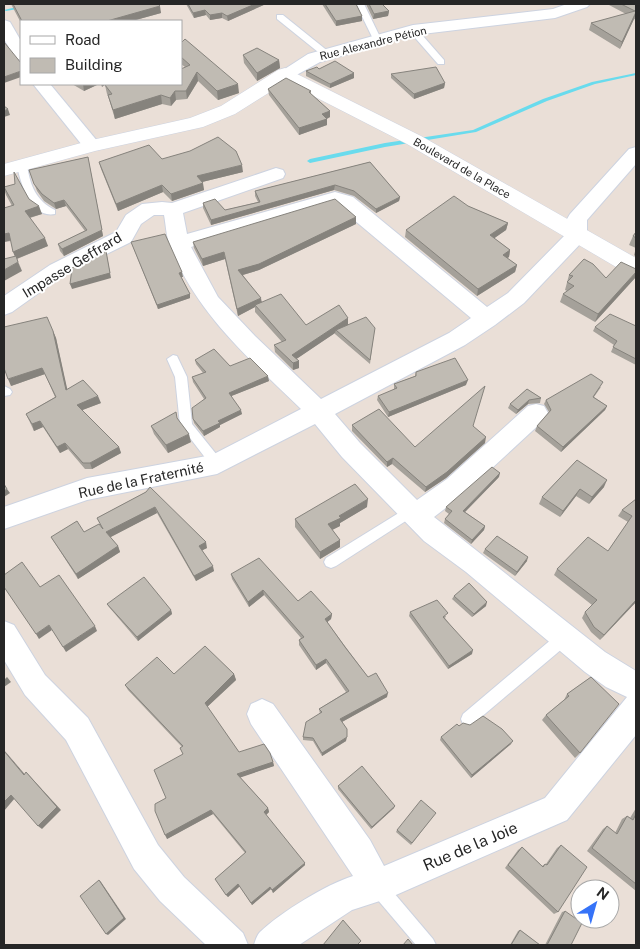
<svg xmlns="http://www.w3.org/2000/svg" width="640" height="949" font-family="'Public Sans',sans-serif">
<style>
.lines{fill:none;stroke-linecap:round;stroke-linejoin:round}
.stream{fill:#69dbed;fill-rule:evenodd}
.lane-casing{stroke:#cdd3e0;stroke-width:2}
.street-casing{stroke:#cdd3e0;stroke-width:2}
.secondary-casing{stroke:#cdd3e0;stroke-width:1}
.lane{fill:#fff;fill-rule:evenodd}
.street{fill:#fff;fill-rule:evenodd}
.secondary{fill:#fff;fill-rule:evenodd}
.wall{fill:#a5a19a}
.shaded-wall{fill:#86837d}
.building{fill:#c0bbb3;stroke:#86837d}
.labels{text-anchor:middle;stroke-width:4;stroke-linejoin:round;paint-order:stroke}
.far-street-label{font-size:11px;fill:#262626;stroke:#fff}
.street-label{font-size:14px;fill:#262626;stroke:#fff}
.near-street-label{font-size:16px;fill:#262626;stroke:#fff}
</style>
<rect width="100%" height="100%" fill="#eadfd7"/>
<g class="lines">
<g class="stream">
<path d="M21 6 23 7V8L6 11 4 10Z"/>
<path d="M636 73V75L595 84 547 101 476 132 385 147 310 163 307 161 310 159 385 143 473 130 543 99 592 82Z"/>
</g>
<g class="lane-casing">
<g id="lane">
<path d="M356 4H364L382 41 381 43 374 41Z"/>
<path d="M277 15H283L329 52V56H323L277 19Z"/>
<path d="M410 28H416L444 60V64H438L410 32Z"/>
<path d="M22 162 27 165C30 185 36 201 55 210V214C31 219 20 182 17 165Z"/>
<path d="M173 355 177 356 187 377 192 424 221 460 223 464 221 468H213L180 425 175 377 167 359Z"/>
<path d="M4 386 10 389 12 392 10 395 4 396Z"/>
<path d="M410 506 415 507 416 511 415 515 336 566 331 568 326 566 324 562 326 558Z"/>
<path d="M564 631 569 633 571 638 569 643 473 724 468 726 463 724 461 719 463 714 559 633Z"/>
<path d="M377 878 383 880 433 939 436 945H416L371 892 369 886 371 880Z"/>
</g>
</g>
<g class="street-casing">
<g id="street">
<path d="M567 4H590L587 7 555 18 414 35 320 62 291 78H279L277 74 308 54 413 25 553 9Z"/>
<path d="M4 20 10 22 21 41V60L15 58 4 39Z"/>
<path d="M33 84H50L98 142 101 146 98 150H86Z"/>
<path d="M636 147V164L587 220V235L584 240 524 303 495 325 465 345 335 414 360 443 417 500 447 479 528 406 536 404 544 406 548 413 544 420 465 493 434 517 605 652 636 671V735L567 820 389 898 352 910 299 945H254C255 941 257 935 260 932 281 912 327 884 353 876L251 724 247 714 251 704 262 699 273 704 370 840 384 866 545 798 627 697 606 687 585 672 466 572 424 541 342 457 315 424 217 474 87 500 4 529V507L87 478 212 455 301 409C251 360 195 313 170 245 166 236 166 225 164 215H154L141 224 131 242 64 275 12 312 4 315V296L50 265 116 232 126 215 142 204 162 202 172 203 276 168 283 170 285 174 283 178 183 213 187 234 335 192 353 197 487 307 508 293 567 233V219L570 214 629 149ZM335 204 471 318 449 333 321 399 255 336 218 297 191 247Z"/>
<path d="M4 621 14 625 45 675 88 718 158 845 184 877 243 933 248 945H206L160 901 134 869 66 740 25 695 4 660Z"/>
</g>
</g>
<g class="secondary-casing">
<path id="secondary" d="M285 68 421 136 636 258V276L628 274 407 144 286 82 235 114 203 127 95 151 4 176V164L92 140 190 118 221 106 278 70Z"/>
</g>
<use href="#lane" class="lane"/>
<use href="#street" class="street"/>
<use href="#secondary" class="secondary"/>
</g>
<g class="wall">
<path d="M11 4H158L161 13 132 21H21V23Z"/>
<path d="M186 4H266L228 21 222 18 210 20 206 15 194 18Z"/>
<path d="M322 4H356L362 16V21L336 26Z"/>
<path d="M366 4H382L389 11 388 16 373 19Z"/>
<path d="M609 4H636V20L634 19 620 49 589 30 591 23 626 14 609 5Z"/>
<path d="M181 43 239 93 218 100 198 81 187 99 176 100 171 106 162 104 115 119 108 96 107 94 105 85 181 84 185 67 181 64Z"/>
<path d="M243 55 279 60 280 68 257 81 244 63Z"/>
<path d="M319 69 354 73V78L330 88 306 76V71Z"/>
<path d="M391 74 445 83 444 88 414 99 391 78Z"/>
<path d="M72 84H99L84 91Z"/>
<path d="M268 89 311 91V94L330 111V117L327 119V125L299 135 269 95Z"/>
<path d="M88 157 103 236 64 256 60 251 58 244 85 231 66 206 56 209 44 201 37 191 29 170Z"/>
<path d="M162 159 243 172 202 182 204 190 172 201 163 192 118 211 101 169 99 162Z"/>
<path d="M370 162 400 197 399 201 376 213 354 196 334 190 211 225 203 208V203L225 210 258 202 255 196V191Z"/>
<path d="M4 189 29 199 42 214 30 218 48 246 17 259 22 271 15 256 11 241 4 242V208L12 206 6 195Z"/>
<path d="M468 206 508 223 506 230 494 238 510 250 509 257 507 258 517 265 515 272 477 296 405 237 406 230Z"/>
<path d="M356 224 259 270 243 275 262 302 306 325 348 318V325L374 332 370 364 335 334V333L296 359 299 361V368L293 370 275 352 274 345 282 342 255 312V307L238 316 225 259 203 266 194 248 193 242Z"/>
<path d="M636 232V248L629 245 633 236Z"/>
<path d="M131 242 183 277H181L190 294V298L158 309 133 247Z"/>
<path d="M636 248V257L634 255Z"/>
<path d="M569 275 606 278H635L595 322 560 302 563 294 567 291 565 290Z"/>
<path d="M636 326V365L611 352 614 345 593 331 595 327Z"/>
<path d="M53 331 56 338 67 390 101 403 82 410 119 447 121 453 92 469H85L68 449 60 453 43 427 34 431 26 414 55 397 45 374 11 386Z"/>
<path d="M195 360 230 366 269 381 231 396 242 414 220 425V427L204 436 194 423 193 419 204 399 193 382 192 377 203 373 196 364Z"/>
<path d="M416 372 466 385 388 417 377 400 378 396 394 390V384L415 376Z"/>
<path d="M601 387 594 397 607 406 605 410 561 452 535 431 537 426 549 412 544 404 546 400Z"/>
<path d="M527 389 541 398 540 403 528 404 516 414 508 408 510 404Z"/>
<path d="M352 425 415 447 473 426 485 443 446 478 425 492 392 464 387 467 352 431Z"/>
<path d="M151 426 191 442 168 453 154 434Z"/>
<path d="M577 460 604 487 589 504 576 496 560 517 539 504 542 497Z"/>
<path d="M499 477 465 512 485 526 484 530 471 544 444 523 445 519 449 514 445 511 446 507Z"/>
<path d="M146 492 207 548 202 550 214 571 196 581 157 513 110 537 118 546 120 552 78 579 51 537 84 532 102 527 97 518Z"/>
<path d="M636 499V602L600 640 591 632 582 618 585 612 592 605 554 575 557 569 608 551 628 522 618 516 622 510Z"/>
<path d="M367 507 340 523V526L332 530 340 540V547L320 559 295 527V519Z"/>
<path d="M485 549 527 561 515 576 483 553Z"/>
<path d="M231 574 332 614 331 619 327 622 368 677 387 697 342 722 346 741 322 756 313 741 303 740V737L320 714 319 709 346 692 326 663 316 670 299 645V640L301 638 264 595 249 607 232 579Z"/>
<path d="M454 596 486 606 472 617 452 599Z"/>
<path d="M107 604 171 610 172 614 138 641 109 607Z"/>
<path d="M410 612 446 616 445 618 472 654 448 669 409 616Z"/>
<path d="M174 674H234L236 680 207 707 239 752 273 762 274 766 240 777 268 808 269 812 266 815 305 865 273 893 271 889 252 905 240 886 228 897 215 879 245 853 213 814 167 839 166 798 183 754 180 748 182 747 128 690 125 685Z"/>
<path d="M591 677 580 753 575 758 542 720 546 715 564 700 567 694Z"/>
<path d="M459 726 511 744 471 778 440 740 441 737Z"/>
<path d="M338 786 394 808 371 829 338 789Z"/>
<path d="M636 808V891L587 851 603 829 607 826 615 833 622 819 627 816 630 818Z"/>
<path d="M434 815 411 845 396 832 397 830Z"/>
<path d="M561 845 558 912 554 914 505 868 518 850 522 847 542 866 545 864H546L557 848Z"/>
<path d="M565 911 571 945H545L562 912Z"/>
<path d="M520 930 540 945H510L518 931Z"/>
</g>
<g class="shaded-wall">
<path d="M255 4H266L228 21 227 16Z"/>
<path d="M160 6 161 13 132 21H107Z"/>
<path d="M205 10 206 15 194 18 193 13Z"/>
<path d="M389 11 388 16 373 19 374 14Z"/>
<path d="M636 12 634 19 620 49 622 42Z"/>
<path d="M222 13V18L210 20V15Z"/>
<path d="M362 16V21L336 26V21Z"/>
<path d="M279 60 280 68 257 81V73Z"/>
<path d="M21 71V77L4 83V77Z"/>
<path d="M197 72 198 81 187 99 186 91Z"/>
<path d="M354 73V78L330 88V84Z"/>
<path d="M445 83 444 88 414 99V94Z"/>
<path d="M83 84H99L84 91Z"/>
<path d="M101 84H106L102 87Z"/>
<path d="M238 84 239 93 218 100 217 91Z"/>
<path d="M175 91 176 100 171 106 170 98Z"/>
<path d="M161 95 162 104 115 119 113 110Z"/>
<path d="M8 109 10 115 4 117V111Z"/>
<path d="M330 111V117L322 121V114Z"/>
<path d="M327 119V125L299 135V128Z"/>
<path d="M88 157 103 236 64 256 62 249 102 230Z"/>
<path d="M242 165 243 172 198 183 197 176Z"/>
<path d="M203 183 204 190 172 201 171 194Z"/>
<path d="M162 185 163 192 118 211 116 204Z"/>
<path d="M335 185 334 190 211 225V220Z"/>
<path d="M400 197 399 201 376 213V209Z"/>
<path d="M64 200 66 206 56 209 54 203Z"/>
<path d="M39 206 42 214 28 218 25 211Z"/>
<path d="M356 217V224L259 270 239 276 238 270Z"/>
<path d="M508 223 506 230 489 242 490 235Z"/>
<path d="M9 233 12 240 4 242V234Z"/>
<path d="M45 238 48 246 16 259 13 252Z"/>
<path d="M510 250 509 257 501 262 503 255Z"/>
<path d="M106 251 111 278 72 289 70 284Z"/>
<path d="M224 252 225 259 203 266 202 259Z"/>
<path d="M18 262 22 271 4 281V270Z"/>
<path d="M517 265 515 272 477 296 478 289Z"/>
<path d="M182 272 183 277H179V273Z"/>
<path d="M636 272 635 278 595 322 598 314Z"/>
<path d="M190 294V298L158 309 157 305Z"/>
<path d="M261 298 262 304 255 305V307L238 316 237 309Z"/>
<path d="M348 318V325L336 330 335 333 292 362V355Z"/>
<path d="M53 331 56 338 69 397 66 390Z"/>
<path d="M299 361V368L293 370V363Z"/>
<path d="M42 368 45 374 11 386 8 379Z"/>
<path d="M268 376 269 381 229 397V393Z"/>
<path d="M468 380 466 385 388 417 389 412Z"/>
<path d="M98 396 101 403 80 411 77 405Z"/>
<path d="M529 400 528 404 516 414 518 410Z"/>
<path d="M607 406 605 410 561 452 563 447Z"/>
<path d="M241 410 242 414 220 425V427L204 436 203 431 218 421Z"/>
<path d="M40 421 43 427 34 431 32 424Z"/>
<path d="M189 434 191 442 168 453 166 445Z"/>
<path d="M486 437 485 443 446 478 425 492 426 487Z"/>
<path d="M65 443 68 449 60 453 57 447Z"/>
<path d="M119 447 121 453 92 469 90 463Z"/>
<path d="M393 458 392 464 387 467V462Z"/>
<path d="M500 473 499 477 462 515 463 511Z"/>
<path d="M607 480 604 487 589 504 592 497Z"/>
<path d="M7 489 10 493 4 497V491Z"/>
<path d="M580 489 576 496 560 517 563 511Z"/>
<path d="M368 499 367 507 340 523V526L328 532V524L339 516Z"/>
<path d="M155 507 157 513 109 538 106 532Z"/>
<path d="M485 526 484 530 471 544 472 540Z"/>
<path d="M340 540V547L320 559V552Z"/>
<path d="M206 542 207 548 201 551 199 546Z"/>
<path d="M118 546 120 552 78 579 76 574Z"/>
<path d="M528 557 527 561 515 576 517 572Z"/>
<path d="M213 566 214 571 196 581 194 576Z"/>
<path d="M263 590 264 595 249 607 248 602Z"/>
<path d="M636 600V602L600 640 604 635Z"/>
<path d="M487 602 486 606 472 617 474 614Z"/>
<path d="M171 610 172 614 138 641 137 637Z"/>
<path d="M332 614 331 619 325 624V619Z"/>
<path d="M49 625 52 630 39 639 36 634Z"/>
<path d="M95 626 97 631 66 652 63 647Z"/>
<path d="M473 650 472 654 448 669 449 666Z"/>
<path d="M326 659V663L316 670V665Z"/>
<path d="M234 674 236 680 206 708 205 703Z"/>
<path d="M7 677 11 682 4 687V680Z"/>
<path d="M388 693 387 697 340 723V719Z"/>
<path d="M347 737 346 741 322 756V753Z"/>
<path d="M513 741 511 744 471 778 472 775Z"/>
<path d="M4 750 28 778 24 775 4 751Z"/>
<path d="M273 762 274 766 239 778 237 774Z"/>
<path d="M26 772 61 810 42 829 38 826Z"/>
<path d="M11 795 15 798 4 811V802Z"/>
<path d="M395 806 394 808 371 829 372 827Z"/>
<path d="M268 808 269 812 265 816 264 812Z"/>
<path d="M211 810 213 814 167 839 165 835Z"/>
<path d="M305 863V865L273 893 272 890Z"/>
<path d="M99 880 101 882 126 919 108 935 106 934Z"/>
<path d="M238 884 240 886 228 897 226 895Z"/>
<path d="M270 887 271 889 252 905 251 903Z"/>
</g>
<g class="building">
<path d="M13 4H158L160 6 107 21H22Z"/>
<path d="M188 4H255L227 16 222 13 210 15 205 10 193 13Z"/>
<path d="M325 4H356L362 16 336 21Z"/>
<path d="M369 4H382L389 11 374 14Z"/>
<path d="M621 4H636V12L622 42 591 23 635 11Z"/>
<path d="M185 39 238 84 217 91 197 72 186 91H175L170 98 161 95 113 110 108 95 112 94 105 85 109 84H181V69L190 65 181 57V43Z"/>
<path d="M4 42 21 63V71L4 77Z"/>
<path d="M257 48 279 60 257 73 243 55Z"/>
<path d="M335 61 354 73 330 84 306 71 317 67 319 69Z"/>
<path d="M436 67 445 83 414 94 391 74Z"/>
<path d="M286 78 311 91 309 92 330 111 322 114 327 119 299 128 268 89Z"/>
<path d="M4 106 8 109 4 111Z"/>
<path d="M218 137 236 151 242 165 197 176 203 183 171 194 162 185 116 204 99 162 149 145 162 159 190 151Z"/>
<path d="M88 157 102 230 62 249 58 244 87 230 64 200 54 203 42 194 34 184 29 170Z"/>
<path d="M370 162 400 197 376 209 354 191 335 185 211 220 203 203 215 199 225 210 260 202 255 191Z"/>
<path d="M14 172 29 199 39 206 25 211 45 238 13 252 9 233 4 234V208L14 205 4 187 15 184Z"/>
<path d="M454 196 468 206 508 223 490 235 510 250 503 255 517 265 478 289 406 230Z"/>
<path d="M335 199 356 217 259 264 238 270 261 298 237 309 224 252 202 259 193 242Z"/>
<path d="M636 232V238L633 236Z"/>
<path d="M165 234 182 272 179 273 190 294 157 305 131 242Z"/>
<path d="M106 251 110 273 70 284 72 268Z"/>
<path d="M16 256 18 262 4 270V259Z"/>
<path d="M584 259 593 264 606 278 621 262 636 269V272L598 314 563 294 574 286 567 282 573 276 569 275Z"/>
<path d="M281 294 306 325 339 305 348 318 292 355 299 361 293 363 274 345 286 340 255 305Z"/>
<path d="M610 314 636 326V359L613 347 617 341 595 327Z"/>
<path d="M47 317 53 331 66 390 83 380 98 396 77 405 119 447 90 463H83L65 443 57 447 40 421 32 424 26 414 56 397 42 368 8 379 4 368V327Z"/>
<path d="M366 317 375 328 370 360 336 330Z"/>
<path d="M214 349 230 366 250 358 268 376 229 393 241 410 218 421 220 423 203 431 193 419 192 408 206 398 192 377 206 372 195 360Z"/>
<path d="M455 358 468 380 389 412 378 396 397 388 394 384 416 376V372Z"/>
<path d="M591 374 603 382 593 397 607 406 563 447 537 426 551 410 546 400Z"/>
<path d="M485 386 473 426 486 437 447 472 426 487 393 458 387 462 352 425 379 409 415 447Z"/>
<path d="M527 389 541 398 529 400 518 410 510 404Z"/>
<path d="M176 412 177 418 189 434 166 445 151 426Z"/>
<path d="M577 460 607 480 592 497 580 489 563 511 542 497Z"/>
<path d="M492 467 500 473 463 511 485 526 472 540 445 519 452 511 446 507Z"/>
<path d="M4 484 7 489 4 491Z"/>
<path d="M355 484 368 499 339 516 341 518 328 524 340 540 320 552 295 519Z"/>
<path d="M150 487 206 542 199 546 213 566 194 576 155 507 106 532 118 546 76 574 51 537 77 521 84 532 99 524 103 529 97 518 146 492Z"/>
<path d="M636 499V600L604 635 594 627 585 612 597 600 557 569 588 537 608 551 632 516 622 510Z"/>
<path d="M497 536 528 557 517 572 485 549Z"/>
<path d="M259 558 298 601 311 591 332 614 325 619 345 647 368 677 376 673 388 693 340 719 347 729V737L322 753 313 738 303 737 306 722 322 712 319 709 349 691 326 659 316 665 299 640 304 637 263 590 248 602 231 574Z"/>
<path d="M22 562 40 587 59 575 95 626 63 647 49 625 36 634 4 587V575Z"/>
<path d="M144 577 171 610 137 637 107 604Z"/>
<path d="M469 583 487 602 474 614 454 596Z"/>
<path d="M437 600 448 613 443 617 473 650 449 666 410 612Z"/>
<path d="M205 646 234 674 205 703 239 752 264 744 270 753 273 762 237 774 268 808 264 812 305 863 272 890 270 887 251 903 238 884 226 895 215 879 246 852 211 810 165 835 155 811V804L166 798 154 770 183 754 180 748 183 746 125 685 157 657 174 674Z"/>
<path d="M591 677 619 704 580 753 546 715 569 696 567 694Z"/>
<path d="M483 716 502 729 513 741 472 775 441 737 457 724 459 726 463 723 470 725Z"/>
<path d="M4 751 24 775 26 772 57 807 38 826 11 795 4 802Z"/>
<path d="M362 766 395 806 372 827 338 786Z"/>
<path d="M421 800 436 813 412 843 397 830Z"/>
<path d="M636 814V884L592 848 607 826 617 834 627 816 633 820Z"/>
<path d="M561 845 587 867 558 912 508 865 522 847 543 867 545 864 547 865Z"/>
<path d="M99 880 124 918 106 934 80 896Z"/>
<path d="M565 911 582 923 571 945H547Z"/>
<path d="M343 920 361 941 357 945H323Z"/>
<path d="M520 930 540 945H511Z"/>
<path d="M408 939 413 945H403Z"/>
</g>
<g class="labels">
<g class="far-street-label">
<text transform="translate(373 43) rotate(-14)" y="4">Rue Alexandre Pétion</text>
<text transform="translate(462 168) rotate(30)" y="4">Boulevard de la Place</text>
</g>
<g class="street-label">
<text transform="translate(72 265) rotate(-31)" y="5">Impasse Geffrard</text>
<text transform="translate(141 480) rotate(-12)" y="5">Rue de la Fraternité</text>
</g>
<g class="near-street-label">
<text transform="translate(470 846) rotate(-23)" y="6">Rue de la Joie</text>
</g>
</g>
<rect width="640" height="949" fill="none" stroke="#262626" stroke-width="10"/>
<rect x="20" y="20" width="162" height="65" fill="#ffffff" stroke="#a8a8a8"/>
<rect x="30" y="36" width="25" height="8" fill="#ffffff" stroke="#a8a8a8"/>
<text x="65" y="45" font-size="15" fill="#262626">Road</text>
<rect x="30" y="58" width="25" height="15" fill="#c0bbb3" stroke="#a8a8a8"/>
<text x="65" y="70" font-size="15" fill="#262626">Building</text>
<g transform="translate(595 904) rotate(37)"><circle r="24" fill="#ffffff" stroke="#a8a8a8"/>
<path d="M0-4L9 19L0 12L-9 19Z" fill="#3673f8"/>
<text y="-8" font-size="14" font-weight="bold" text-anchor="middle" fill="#262626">N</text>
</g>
</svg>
